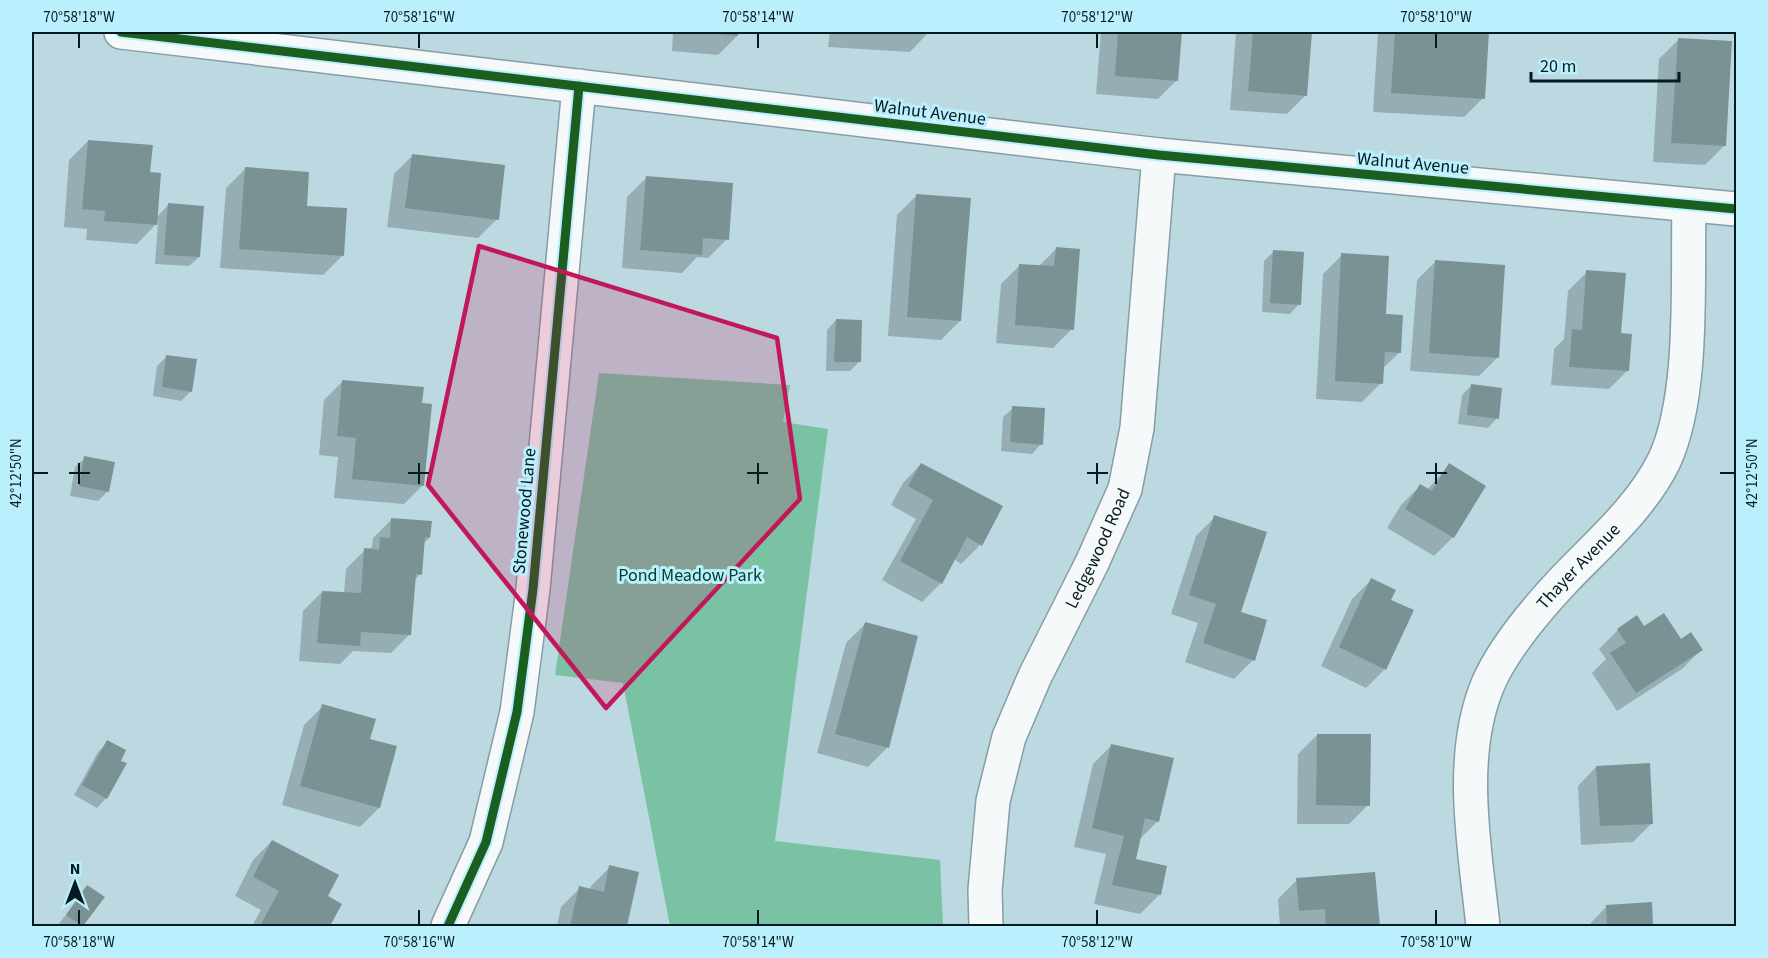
<svg xmlns="http://www.w3.org/2000/svg" width="1768" height="958" font-family="'Source Sans 3',sans-serif">
<style>
.forest{fill:#79c2a4}
.shadow{fill:#0003}
.building{fill:#7b9295}
.lines{fill:none;stroke-linecap:round;stroke-linejoin:round}
.minor-casing{stroke:#869da3;stroke-width:36}
.minor{stroke:#f5f9fa;stroke-width:33}
.cycleway-casing{stroke:#baeffd;stroke-width:13}
.cycleway{stroke:#1b5e20;stroke-width:9}
.marked{fill:#c2185b;fill-opacity:0.2;stroke:#c2185b;stroke-width:4.5;stroke-linejoin:round}
.ticks{fill:none;stroke:#061b20;stroke-width:2}
.labels{text-anchor:middle;stroke-width:6;stroke-linejoin:round;paint-order:stroke}
.street-label{font-size:18px;fill:#061b20;stroke:#baeffd}
.park-label{font-size:18px;fill:#003f21;stroke:#baeffd}
.neatline{fill:none;stroke:#061b20;stroke-width:2}
.ticks-label{font-size:15px;text-anchor:middle;fill:#061b20}
</style>
<rect width="100%" height="100%" fill="#bcd9e1"/>
<path class="forest" d="M599 373 790 385 783 422 828 429 775 841 940 860 943 926H670L623 683 555 675Z"/>
<g class="shadow">
<path d="M673 32H737V36L718 55 672 51Z"/>
<path d="M830 32H929L910 52 828 47Z"/>
<path d="M1101 32H1180L1177 80 1158 99 1096 94Z"/>
<path d="M1236 32H1311L1306 95 1287 114 1230 110Z"/>
<path d="M1378 32H1487L1483 98 1464 117 1373 112Z"/>
<path d="M1678 40 1724 146 1705 165 1653 162 1659 59Z"/>
<path d="M88 141 148 173 157 217 168 205 199 257 189 266 155 264 158 222 137 244 86 240 87 229 64 227 69 160Z"/>
<path d="M413 155 497 219 478 238 387 227 394 174Z"/>
<path d="M245 169 305 207 342 256 323 275 220 268 226 188Z"/>
<path d="M646 178 727 239 708 258 697 257 682 273 622 268 627 197Z"/>
<path d="M916 196 960 321 941 340 888 336 897 215Z"/>
<path d="M1056 249 1072 329 1053 348 996 343 1001 284 1020 265 1038 267Z"/>
<path d="M1274 251 1299 304 1290 314 1262 312 1264 261Z"/>
<path d="M1342 255 1384 315 1400 352 1382 369 1381 383 1362 402 1316 399 1323 274Z"/>
<path d="M1436 261 1498 357 1479 376 1410 371 1417 280Z"/>
<path d="M1587 272 1620 334 1628 370 1609 389 1551 385 1554 349 1564 339 1568 291Z"/>
<path d="M836 320 859 362 850 371H826L827 330Z"/>
<path d="M166 357 191 391 181 401 153 396 157 366Z"/>
<path d="M343 381 421 404 423 485 404 504 334 498 338 457 319 455 324 400Z"/>
<path d="M1472 385 1497 418 1488 428 1458 424 1462 395Z"/>
<path d="M1013 408 1041 444 1032 454 1001 451 1003 417Z"/>
<path d="M85 458 108 491 98 501 70 496 75 467Z"/>
<path d="M921 464 980 545 961 564 954 559 941 583 922 602 882 580 916 519 891 505 903 483Z"/>
<path d="M1449 465 1453 537 1434 556 1387 528 1401 505 1420 486 1427 490Z"/>
<path d="M1215 517 1253 660 1234 679 1185 662 1198 623 1171 614 1196 536Z"/>
<path d="M392 519 429 538 423 544 420 574 414 581 410 634 391 653 353 651 340 664 299 661 303 611 322 592 344 594 346 569 365 550 372 547 373 538Z"/>
<path d="M1371 580 1389 601 1385 669 1366 688 1321 666 1352 599Z"/>
<path d="M865 624 916 637 887 748 868 767 817 753 846 643Z"/>
<path d="M1644 628 1701 650 1682 669 1617 711 1592 673 1606 659 1599 649 1618 630Z"/>
<path d="M323 706 369 740 379 808 360 827 282 805 304 725Z"/>
<path d="M1317 735 1368 805 1349 824H1297L1298 754Z"/>
<path d="M108 742 106 798 97 808 74 795 98 752Z"/>
<path d="M1112 745 1158 821 1139 840 1134 860 1165 867 1159 895 1140 914 1094 904 1106 854 1074 847 1093 764Z"/>
<path d="M1596 767 1652 823 1633 842 1581 845 1578 786Z"/>
<path d="M272 841 326 897 340 904 329 926H252L261 910 235 896 253 860Z"/>
<path d="M610 867 637 873 626 926H557L561 907 580 888 590 890 591 886Z"/>
<path d="M1374 874 1378 926H1280L1278 899 1297 880Z"/>
<path d="M87 887 103 897 83 926 58 925Z"/>
<path d="M1651 904 1652 926H1588L1607 906Z"/>
</g>
<g class="building">
<path d="M700 32H738V36Z"/>
<path d="M1118 32H1182L1178 81 1115 76Z"/>
<path d="M1253 32H1312L1307 96 1248 91Z"/>
<path d="M1395 32H1489L1485 99 1391 93Z"/>
<path d="M1678 38 1732 41 1726 146 1671 143Z"/>
<path d="M88 140 153 145 150 172 161 173 157 225 104 221 105 211 82 209Z"/>
<path d="M412 154 505 165 499 220 405 208Z"/>
<path d="M245 167 309 172 307 206 347 208 344 256 239 249Z"/>
<path d="M646 176 733 183 729 240 703 238 702 255 640 250Z"/>
<path d="M916 194 971 198 961 321 907 317Z"/>
<path d="M168 203 204 206 200 257 164 255Z"/>
<path d="M1056 247 1080 249 1074 330 1015 325 1019 264 1054 266Z"/>
<path d="M1273 250 1304 252 1301 305 1270 303Z"/>
<path d="M1341 253 1389 256 1386 314 1403 315 1401 353 1385 352 1383 384 1335 381Z"/>
<path d="M1435 260 1505 265 1499 358 1429 353Z"/>
<path d="M1586 270 1626 273 1621 333 1632 334 1629 371 1569 367 1572 329 1582 330Z"/>
<path d="M836 319 862 320 861 362H834Z"/>
<path d="M166 355 197 359 192 392 162 387Z"/>
<path d="M342 380 424 387 422 403 432 404 424 486 352 479 356 438 337 436Z"/>
<path d="M1471 384 1502 388 1499 419 1467 415Z"/>
<path d="M1012 406 1045 408 1043 445 1010 442Z"/>
<path d="M84 456 115 462 109 492 79 486Z"/>
<path d="M921 463 1003 506 982 546 967 537 942 584 900 561 933 500 908 486Z"/>
<path d="M1449 463 1486 486 1454 538 1405 509 1420 484 1432 491Z"/>
<path d="M1214 515 1267 532 1241 612 1267 620 1255 661 1203 643 1216 604 1189 595Z"/>
<path d="M391 518 432 521 430 538 425 537 422 575 416 574 411 635 361 632 360 646 317 643 322 591 361 593 364 548 379 550 380 537 390 538Z"/>
<path d="M1371 578 1396 590 1391 600 1414 610 1386 670 1339 647Z"/>
<path d="M1664 613 1681 639 1691 632 1703 650 1636 693 1610 653 1626 643 1617 629 1637 615 1644 626Z"/>
<path d="M865 622 918 636 889 748 835 734Z"/>
<path d="M322 704 376 719 370 739 397 746 380 808 300 786Z"/>
<path d="M1317 734H1371L1370 806 1316 805Z"/>
<path d="M107 740 126 750 121 761 127 763 107 799 82 785Z"/>
<path d="M1111 744 1174 758 1159 822 1145 818 1136 859 1167 866 1161 895 1112 885 1124 836 1092 828Z"/>
<path d="M1650 763 1653 824 1600 826 1596 766Z"/>
<path d="M272 840 339 875 328 896 342 904 330 926H260L279 891 253 877Z"/>
<path d="M609 865 639 872 627 926H570L579 886 604 892Z"/>
<path d="M1375 872 1380 926H1326L1325 909 1299 911 1296 878Z"/>
<path d="M87 885 105 897 83 926 66 915Z"/>
<path d="M1652 902 1653 926H1607L1606 905Z"/>
</g>
<g class="lines">
<g class="minor-casing">
<g id="minor">
<path d="M121 32 1159 155 1736 209"/>
<path d="M448 926 486 842 517 712 533 589 579 86"/>
<path id="s1" d="M986 926 985 890 993 801 1009 737 1035 676 1092 563 1125 489 1137 428 1159 155"/>
<path id="s2" d="M1483 926C1475 849 1457 758 1488 684 1503 649 1536 610 1562 582 1597 545 1641 508 1664 461 1695 395 1687 279 1689 206"/>
</g>
</g>
<use href="#minor" class="minor"/>
<g class="cycleway-casing">
<g id="cycleway">
<path d="M121 32 1159 155 1736 209"/>
<path d="M448 926 486 842 517 712 533 589 579 86"/>
</g>
</g>
<use href="#cycleway" class="cycleway"/>
</g>
<path class="marked" d="M479 246 777 338 800 499 606 708 428 485Z"/>
<path class="ticks" d="M79 33V48M419 33V48M758 33V48M1097 33V48M1436 33V48M79 463V484M419 463V484M758 463V484M1097 463V484M1436 463V484M33 473H48M69 473H90M408 473H429M747 473H768M1087 473H1108M1426 473H1447M1720 473H1735M79 910V925M419 910V925M758 910V925M1097 910V925M1436 910V925"/>
<g class="labels">
<g class="street-label">
<text transform="translate(930 112) rotate(7)" y="6">Walnut Avenue</text>
<text transform="translate(1413 163) rotate(5)" y="6">Walnut Avenue</text>
<text transform="translate(524 511) rotate(-85)" y="6">Stonewood Lane</text>
<text dy="6" stroke="none"><textPath href="#s1" startOffset="400">Ledgewood Road</textPath></text>
<text dy="6" stroke="none"><textPath href="#s2" startOffset="394">Thayer Avenue</textPath></text>
</g>
<g class="park-label">
<text x="690" y="581">Pond Meadow Park</text>
</g>
</g>
<rect width="1768" height="958" fill="none" stroke="#baeffd" stroke-width="66"/>
<g transform="translate(75 883)" stroke="#baeffd" stroke-width="4.5" paint-order="stroke">
<path d="M0-4.5L10 22L0 15L-10 22Z" fill="#061b20"/>
<text y="-9" font-size="16" font-weight="bold" text-anchor="middle" fill="#061b20">N</text>
</g>
<path d="M1531 72v9h148v-9" fill="none" stroke="#061b20" stroke-width="3"/>
<text x="1540" y="72" font-size="18" fill="#061b20" stroke="#baeffd" stroke-width="4.5" paint-order="stroke">20 m</text>
<rect x="33" y="33" width="1702" height="892" class="neatline"/>
<g class="ticks-label">
<text x="79" y="22">70°58'18"W</text>
<text x="419" y="22">70°58'16"W</text>
<text x="758" y="22">70°58'14"W</text>
<text x="1097" y="22">70°58'12"W</text>
<text x="1436" y="22">70°58'10"W</text>
<text transform="translate(16 473) rotate(-90)" y="5">42°12'50"N</text>
<text transform="translate(1752 473) rotate(-90)" y="5">42°12'50"N</text>
<text x="79" y="947">70°58'18"W</text>
<text x="419" y="947">70°58'16"W</text>
<text x="758" y="947">70°58'14"W</text>
<text x="1097" y="947">70°58'12"W</text>
<text x="1436" y="947">70°58'10"W</text>
</g>
</svg>
